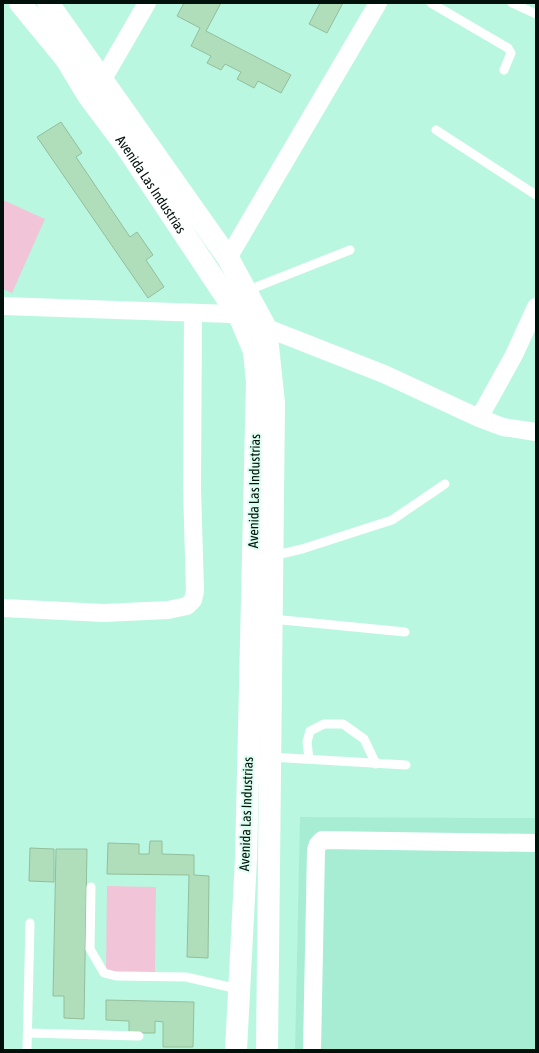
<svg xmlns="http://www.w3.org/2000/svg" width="539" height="1053" font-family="'Asap Condensed',sans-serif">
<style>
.built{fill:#a7edd4}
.green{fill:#f2c4d8}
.building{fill:#b1deba;stroke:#92be9b}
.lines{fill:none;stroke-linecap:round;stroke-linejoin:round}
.lane{stroke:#fff;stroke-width:9}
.street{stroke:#fff;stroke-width:18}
.secondary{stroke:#fff;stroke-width:22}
.labels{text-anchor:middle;stroke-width:4;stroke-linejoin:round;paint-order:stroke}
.street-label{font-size:14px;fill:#00100a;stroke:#dbfef1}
</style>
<rect width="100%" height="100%" fill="#baf7e1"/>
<path class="built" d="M300 817 536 818V1050H295Z"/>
<g class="green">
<path d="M3 200 45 219 12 293 3 289Z"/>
<path d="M107 886 156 887 155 972 106 971Z"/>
</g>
<g class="building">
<path d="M184 3H221L206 31 291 75 281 93 258 81 254 88 237 79 241 72 225 64 221 70 207 63 211 56 191 46 200 28 177 16Z"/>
<path d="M320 3H343L327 33 309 24Z"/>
<path d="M61 122 82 153 76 157 130 237 137 232 153 255 146 260 164 287 148 298 37 137Z"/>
<path d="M150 841H162V854L194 855V875L209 876 208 958 187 957 189 875 107 874 108 843 139 844V854H149Z"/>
<path d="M30 848 54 849V882L29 881Z"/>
<path d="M56 849H87L84 1019 64 1018V996H53Z"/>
<path d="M106 1000 194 1002 193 1047H163V1022L155 1021V1033H129V1021L106 1020Z"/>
</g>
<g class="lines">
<g class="lane">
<path d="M431 3 508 48 511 53 504 70"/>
<path d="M512 3 536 14"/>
<path d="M436 130 536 195"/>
<path d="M246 291 350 250"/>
<path d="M272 556 302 549 392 520 445 484"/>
<path d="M272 619 405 632"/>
<path d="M270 757 406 765"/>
<path d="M309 759 307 742 310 731 324 724H343L364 739 376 764"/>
<path d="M91 887 90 949 104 973 116 976 186 977 238 989"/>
<path d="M28 1033 139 1036"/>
<path d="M27 1050 30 923"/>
</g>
<g class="street">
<path d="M94 90 103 79 147 3"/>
<path d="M228 258 378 3"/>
<path d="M3 306 231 314 384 374 479 418 503 427 536 432"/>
<path d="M479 418 514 355 536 307"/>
<path d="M3 608 104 613 168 610 187 606 193 600 195 591 192 488 193 313"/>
<path d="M312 1050 316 850 318 844 322 840 536 843"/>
</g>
<g class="secondary">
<path id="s1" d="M20 3 66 59 89 97 125 145 240 318 254 351 257 382 246 859 236 1050"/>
<path d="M48 3 228 258 266 328 274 403 267 1050"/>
</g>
</g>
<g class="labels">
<g class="street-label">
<text dy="5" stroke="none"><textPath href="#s1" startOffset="224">Avenida Las Industrias</textPath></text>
<text transform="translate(254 491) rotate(-89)" y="5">Avenida Las Industrias</text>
<text transform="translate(246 814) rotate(-88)" y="5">Avenida Las Industrias</text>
</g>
</g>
<rect width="539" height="1053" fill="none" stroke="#00100a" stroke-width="8"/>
</svg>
